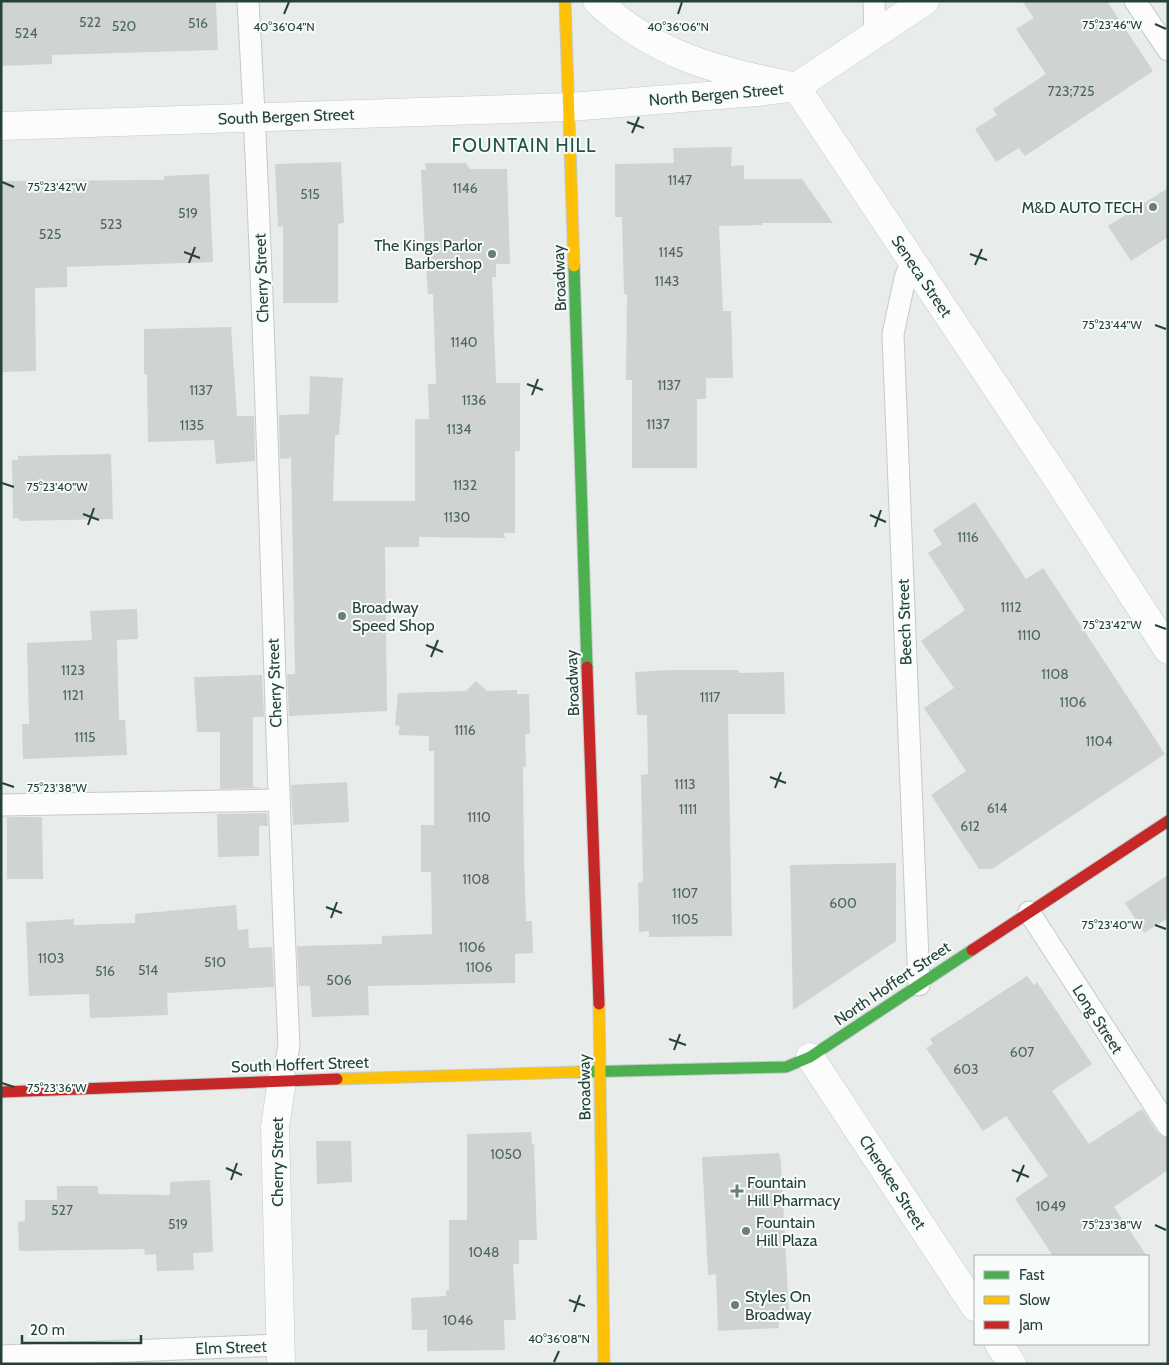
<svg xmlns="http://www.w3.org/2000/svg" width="1169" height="1365" font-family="Cabin,sans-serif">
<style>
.building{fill:#cfd4d2}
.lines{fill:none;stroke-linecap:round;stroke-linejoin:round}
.lane-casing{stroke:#c5cac8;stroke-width:23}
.street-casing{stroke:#c5cac8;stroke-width:29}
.fast-casing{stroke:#c3cbc8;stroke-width:13}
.slow-casing{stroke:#c3cbc8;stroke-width:13}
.jam-casing{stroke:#c3cbc8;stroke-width:13}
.lane{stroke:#fcfcfc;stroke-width:21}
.street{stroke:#fcfcfc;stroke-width:28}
.fast{stroke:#4caf50;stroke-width:11}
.slow{stroke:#ffc107;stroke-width:11}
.jam{stroke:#c62828;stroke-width:11}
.ticks{fill:none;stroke:#24423a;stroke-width:2}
.poi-dot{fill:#697e78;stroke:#f7fbf9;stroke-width:2}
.labels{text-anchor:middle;stroke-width:4;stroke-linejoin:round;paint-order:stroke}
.number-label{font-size:14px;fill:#506761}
.street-label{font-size:16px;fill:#24423a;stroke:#f7fbf9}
.poi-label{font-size:16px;fill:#24423a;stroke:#f7fbf9;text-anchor:start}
.quarter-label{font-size:19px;letter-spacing:1px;fill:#1f5548;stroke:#f7fbf9}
.ticks-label{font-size:12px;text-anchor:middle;fill:#24423a;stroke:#f7fbf9;stroke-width:4;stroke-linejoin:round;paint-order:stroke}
</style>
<rect width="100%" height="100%" fill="#e8edeb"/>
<g class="building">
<path d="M1 1H216L218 50 52 55V64L1 66Z"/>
<path d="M1022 1H1107L1153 71 1025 156 1019 148 996 162 975 129 997 115 993 109 1046 74 1016 29 1034 18Z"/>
<path d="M732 147 731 166 744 165V179H802L833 223H762V225L719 226 723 311H731L733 378H706V399H697V468H632V380H626L627 294H624L622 217H615V164L674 163 673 148Z"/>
<path d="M341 162 344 223 338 224V303H283V226L278 227 275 164Z"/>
<path d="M425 163H466L470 169H507L510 264H496V277H492L496 383H520V451H515V533H504L505 538 419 537V547H385L387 711 289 716 287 674H295L291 458 280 459 279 415 309 414 310 376 343 378 339 435H335L333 501H415V419H429L428 384H436L433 294H428L425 250 421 170H426Z"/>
<path d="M209 174 213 262 67 267V287L35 288 36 371 1 372V181L164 180V176Z"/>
<path d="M1168 188V237L1131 261 1108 226Z"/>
<path d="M231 327 237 416H254L255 461 216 464 214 440 148 442 147 374H144V329Z"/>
<path d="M111 454 113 519 19 521V518H13L12 460H18V456Z"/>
<path d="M975 502 1026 579 1043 568 1165 754 992 869H979L931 795 966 771 924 708 954 688 921 641 965 610 928 553 942 544 933 530Z"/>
<path d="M137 609 138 639 117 640 119 720H125L127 755 23 759 22 724H29L27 643 92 640 90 611Z"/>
<path d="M674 670H738L739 673 784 672 785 714H728L732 936 649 937V931L639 932 638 883 643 882 641 775 648 774 647 715H637L635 672Z"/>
<path d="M262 675 264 717H253V787L266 788 220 789V732H197L194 677Z"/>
<path d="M476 681 487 691 517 690V694H529L530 734H525L526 766 523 767 524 857 526 921H532L533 953 515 954V983L368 986 369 1015 312 1017 310 986H299L297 946 382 944V936L432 934 431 872H421V825H434V751H429V736L398 735 400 726 395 725 398 693 466 691Z"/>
<path d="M347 782 349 822 293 825 291 785Z"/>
<path d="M267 813 268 826H259V856L218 857 217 814Z"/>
<path d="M7 817H42L43 879H7Z"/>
<path d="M896 863V941L793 1010 790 865Z"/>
<path d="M1168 875V918L1144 933 1125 903Z"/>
<path d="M236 905 238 930 248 929 249 948 272 947 274 987 167 993 168 1015 90 1018 89 994 29 996 26 922 74 919V925L135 923V914Z"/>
<path d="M1027 976 1034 985 1037 982 1092 1064 1052 1091 1089 1144 1142 1109 1158 1133 1168 1138V1170L1114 1207 1147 1256H1053L1015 1199 1048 1176 1006 1116 983 1131 926 1048 933 1044 930 1039Z"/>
<path d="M531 1132 532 1144H534L537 1240H519V1264H513L516 1320H504L505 1350 427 1351V1330H412L411 1298 446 1296V1290H449V1220H467V1134Z"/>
<path d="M316 1141H351L352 1182 317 1184Z"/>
<path d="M779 1153 781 1162 789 1315 778 1316 779 1328 718 1331 716 1274 708 1275 702 1157Z"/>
<path d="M210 1180 213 1252 193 1253 194 1270 157 1271 156 1254 145 1255 144 1249 19 1251 18 1222 25 1221V1200H57V1186H98V1194L170 1195V1182Z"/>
</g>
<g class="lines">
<g class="lane-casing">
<g id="lane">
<path d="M248 1C268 349 273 698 289 1046L282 1080"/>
<path d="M874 1 875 35"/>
<path d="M1135 1 1168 50"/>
<path d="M912 261 905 278 893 334 919 985"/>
<path d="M1 805 277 800"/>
<path d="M1029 912 1168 1126"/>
<path d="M1 1356 280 1345"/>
</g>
</g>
<g class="street-casing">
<g id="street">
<path d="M597 1C658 58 718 70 796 87L1058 480 1168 650"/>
<path d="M1 126 570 107 757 92 796 87 925 1"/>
<path d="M810 1057 975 1307"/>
<path d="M999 1344 1012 1364"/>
<path d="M281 1364 275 1127 282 1080"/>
</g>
</g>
<g class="fast-casing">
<g id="fast">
<path d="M574 266 587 667"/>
<path d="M578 1072 786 1067 810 1057 972 950"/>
</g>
</g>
<g class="slow-casing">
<g id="slow">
<path d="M565 1 574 266"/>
<path d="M599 1004 604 1364"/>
<path d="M337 1079 578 1072"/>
</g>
</g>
<g class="jam-casing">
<g id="jam">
<path d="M587 667 599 1004"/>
<path d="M972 950 1168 821"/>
<path d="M1 1092 337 1079"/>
</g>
</g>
<use href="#lane" class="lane"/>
<use href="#street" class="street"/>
<use href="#fast" class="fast"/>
<use href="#slow" class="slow"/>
<use href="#jam" class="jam"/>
</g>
<path class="ticks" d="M284 14 289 2M678 14 682 2M1155 24 1166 29M627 122 644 128M632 133 639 117M2 182 14 187M184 252 200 258M970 254 987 260M189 263 195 247M975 265 982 249M1155 325 1166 329M527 384 543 390M532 395 538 379M2 483 14 487M83 514 99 520M870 515 886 522M88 525 94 508M875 527 881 510M1155 625 1166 629M426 645 443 652M431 657 438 640M770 777 786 783M2 783 14 787M775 788 781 772M326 907 342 913M331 918 337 902M1155 925 1166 929M669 1039 686 1045M674 1050 680 1034M2 1083 14 1087M226 1168 242 1175M1012 1170 1029 1177M231 1180 237 1163M1017 1182 1024 1165M1155 1225 1166 1230M569 1300 585 1306M574 1312 580 1295M554 1362 559 1351"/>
<g class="poi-dot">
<circle cx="1153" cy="207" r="5"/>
<circle cx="492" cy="254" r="5"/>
<circle cx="342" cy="616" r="5"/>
<path d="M734.5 1183.5h5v5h5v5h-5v5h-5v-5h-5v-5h5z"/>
<circle cx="746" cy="1231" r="5"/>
<circle cx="735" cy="1305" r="5"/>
</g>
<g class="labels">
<g class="number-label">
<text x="90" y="27">522</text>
<text x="198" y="28">516</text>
<text x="124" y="31">520</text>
<text x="26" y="38">524</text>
<text x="1071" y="96">723;725</text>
<text x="680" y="185">1147</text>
<text x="465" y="193">1146</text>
<text x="310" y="199">515</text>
<text x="188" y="218">519</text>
<text x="111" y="229">523</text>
<text x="50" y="239">525</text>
<text x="671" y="257">1145</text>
<text x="667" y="286">1143</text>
<text x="464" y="347">1140</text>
<text x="669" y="390">1137</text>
<text x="201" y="395">1137</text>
<text x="474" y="405">1136</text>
<text x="658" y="429">1137</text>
<text x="192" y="430">1135</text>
<text x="459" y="434">1134</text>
<text x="465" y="490">1132</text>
<text x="457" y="522">1130</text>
<text x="968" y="542">1116</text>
<text x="1011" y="612">1112</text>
<text x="1029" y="640">1110</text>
<text x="73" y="675">1123</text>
<text x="1055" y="679">1108</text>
<text x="73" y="700">1121</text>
<text x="710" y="702">1117</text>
<text x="1073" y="707">1106</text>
<text x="465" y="735">1116</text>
<text x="85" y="742">1115</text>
<text x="1099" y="746">1104</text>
<text x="685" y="789">1113</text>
<text x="997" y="813">614</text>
<text x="688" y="814">1111</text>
<text x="479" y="822">1110</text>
<text x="970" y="831">612</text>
<text x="476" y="884">1108</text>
<text x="685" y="898">1107</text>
<text x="843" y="908">600</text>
<text x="685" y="924">1105</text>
<text x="472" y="952">1106</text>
<text x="51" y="963">1103</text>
<text x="215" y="967">510</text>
<text x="479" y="972">1106</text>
<text x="148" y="975">514</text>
<text x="105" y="976">516</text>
<text x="339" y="985">506</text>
<text x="1022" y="1057">607</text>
<text x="966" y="1074">603</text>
<text x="506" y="1159">1050</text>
<text x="1051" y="1211">1049</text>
<text x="62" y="1215">527</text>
<text x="178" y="1229">519</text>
<text x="484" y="1257">1048</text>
<text x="458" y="1325">1046</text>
</g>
<g class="street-label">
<text transform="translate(716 94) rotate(-5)" y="6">North Bergen Street</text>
<text transform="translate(286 116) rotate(-2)" y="6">South Bergen Street</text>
<text transform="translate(922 276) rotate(56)" y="6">Seneca Street</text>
<text transform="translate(261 278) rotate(-92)" y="6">Cherry Street</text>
<text transform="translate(559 278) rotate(-92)" y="6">Broadway</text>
<text transform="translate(904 622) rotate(-92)" y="6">Beech Street</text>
<text transform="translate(274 683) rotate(-92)" y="6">Cherry Street</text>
<text transform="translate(572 683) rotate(-92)" y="6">Broadway</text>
<text transform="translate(892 983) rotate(-34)" y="6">North Hoffert Street</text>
<text transform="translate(1098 1019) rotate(57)" y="6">Long Street</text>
<text transform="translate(300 1064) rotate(-2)" y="6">South Hoffert Street</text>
<text transform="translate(584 1087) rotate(-91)" y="6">Broadway</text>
<text transform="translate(277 1162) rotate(-90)" y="6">Cherry Street</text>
<text transform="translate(893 1182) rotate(57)" y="6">Cherokee Street</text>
<text transform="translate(231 1347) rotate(-2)" y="6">Elm Street</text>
</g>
<g class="poi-label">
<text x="1143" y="213" text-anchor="end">M&amp;D AUTO TECH</text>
<text x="482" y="251" text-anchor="end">The Kings Parlor<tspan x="482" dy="18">Barbershop</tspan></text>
<text x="352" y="613">Broadway<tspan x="352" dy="18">Speed Shop</tspan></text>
<text x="747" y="1188">Fountain<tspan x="747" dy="18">Hill Pharmacy</tspan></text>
<text x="756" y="1228">Fountain<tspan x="756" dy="18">Hill Plaza</tspan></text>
<text x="745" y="1302">Styles On<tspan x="745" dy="18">Broadway</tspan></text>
</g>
<g class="quarter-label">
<text x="524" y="152">FOUNTAIN HILL</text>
</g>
</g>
<g class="ticks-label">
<text x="1112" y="29">75°23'46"W</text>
<text x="284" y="31">40°36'04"N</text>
<text x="678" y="31">40°36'06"N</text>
<text x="57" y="191">75°23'42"W</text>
<text x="1112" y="329">75°23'44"W</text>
<text x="57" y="491">75°23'40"W</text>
<text x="1112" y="629">75°23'42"W</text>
<text x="57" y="792">75°23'38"W</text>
<text x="1112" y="929">75°23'40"W</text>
<text x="57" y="1092">75°23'36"W</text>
<text x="1112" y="1229">75°23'38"W</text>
<text x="559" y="1343">40°36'08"N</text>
</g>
<rect width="1169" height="1365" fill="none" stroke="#24423a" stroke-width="5"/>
<rect x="974" y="1255" width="175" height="90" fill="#f7fbf9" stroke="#a3b1ad"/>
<rect x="984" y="1271" width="25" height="8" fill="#4caf50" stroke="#a3b1ad"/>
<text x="1019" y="1280" font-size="15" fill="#24423a">Fast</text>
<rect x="984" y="1296" width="25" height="8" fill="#ffc107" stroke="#a3b1ad"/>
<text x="1019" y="1305" font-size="15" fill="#24423a">Slow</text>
<rect x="984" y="1321" width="25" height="8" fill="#c62828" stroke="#a3b1ad"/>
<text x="1019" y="1330" font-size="15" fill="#24423a">Jam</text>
<path d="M22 1335v8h119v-8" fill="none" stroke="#24423a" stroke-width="2.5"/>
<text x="30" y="1335" font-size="15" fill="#24423a" stroke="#f7fbf9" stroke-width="4" paint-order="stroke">20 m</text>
</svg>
